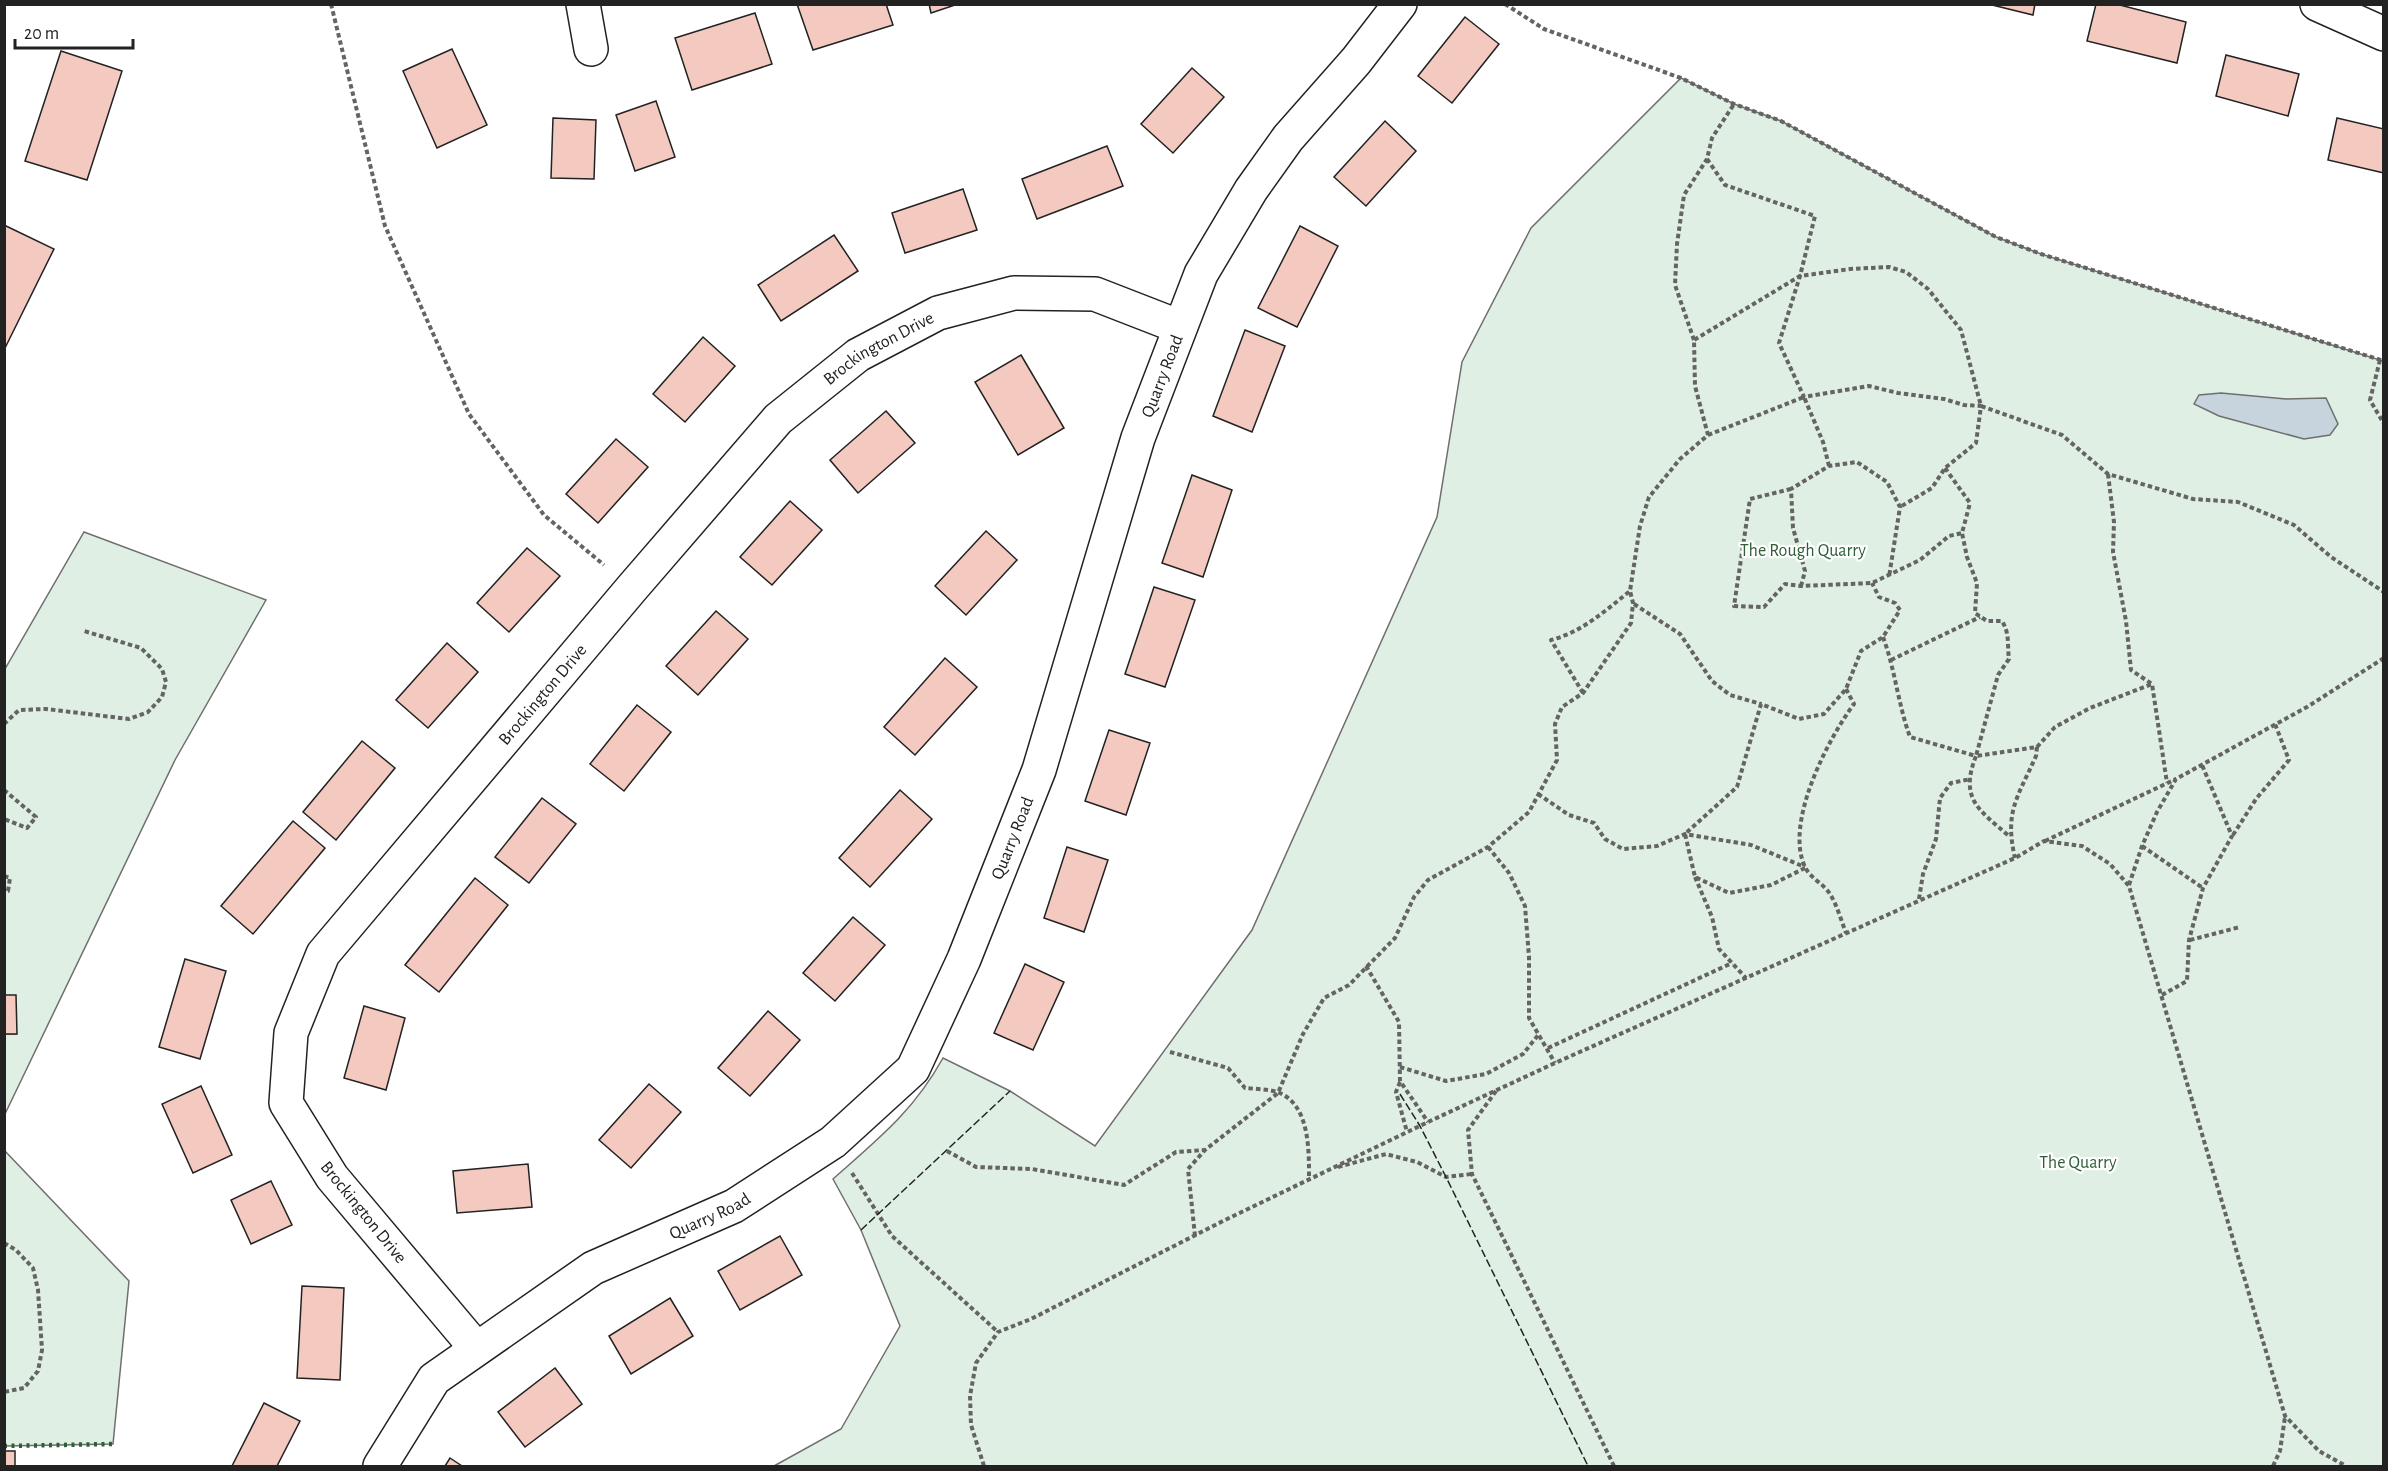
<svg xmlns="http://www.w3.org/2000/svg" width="2388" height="1471" font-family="'Alegreya Sans',sans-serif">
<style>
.green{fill:#e0efe3;stroke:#6f6f6f;stroke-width:1.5}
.water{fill:#c7d3dd;stroke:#6f6f6f;stroke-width:1.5}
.building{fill:#f3c9c0;stroke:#222;stroke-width:1.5}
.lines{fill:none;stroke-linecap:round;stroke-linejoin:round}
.street-casing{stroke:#222;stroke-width:36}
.path{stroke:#646464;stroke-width:4;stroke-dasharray:4.5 3;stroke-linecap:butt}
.street{stroke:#fff;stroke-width:33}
.hedge{stroke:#2f5e38;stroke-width:4.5;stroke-dasharray:3 4.5;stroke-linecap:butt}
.fence{stroke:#222;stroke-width:1.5;stroke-dasharray:8 3;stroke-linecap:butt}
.labels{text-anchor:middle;stroke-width:4.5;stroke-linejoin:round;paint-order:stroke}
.street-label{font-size:18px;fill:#222;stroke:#fff}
.park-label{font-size:18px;fill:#2f5e38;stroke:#fff}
</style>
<rect width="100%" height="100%" fill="#fff"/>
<g class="green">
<path d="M1681 78 1734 104 1781 121 1996 237 2041 254 2383 361V1466H774L841 1429 900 1326 861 1230 833 1179C878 1139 913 1112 943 1058L1010 1091 1095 1146 1252 930 1437 517 1462 362 1531 228Z"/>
<path d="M84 532 266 600 175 760 5 1114V1034H16L4 995 5 669Z"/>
<path d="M4 1150 129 1281 113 1444 5 1446Z"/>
</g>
<path class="water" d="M2221 393 2286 399 2326 398 2338 424 2330 435 2304 439 2219 416 2194 404 2199 395Z"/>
<g class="building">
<path d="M797 4H886L893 25 813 50Z"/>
<path d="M929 4H958L931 13Z"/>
<path d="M1988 4H2035L2033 15Z"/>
<path d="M2096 4H2116L2186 22 2177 63 2087 41Z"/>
<path d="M755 13 772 64 692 90 675 38Z"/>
<path d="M1465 17 1499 44 1452 103 1418 76Z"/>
<path d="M452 49 487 125 437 148 403 71Z"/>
<path d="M61 51 122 71 87 180 25 161Z"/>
<path d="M2226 55 2299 74 2288 116 2216 96Z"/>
<path d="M1192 68 1224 97 1173 153 1141 124Z"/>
<path d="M656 101 675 157 635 171 616 115Z"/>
<path d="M553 118 596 120 594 179 551 178Z"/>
<path d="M2337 118 2384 129V173L2328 160Z"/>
<path d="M1385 121 1416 151 1366 206 1334 177Z"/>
<path d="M1107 146 1123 186 1037 219 1022 179Z"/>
<path d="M963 189 977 230 905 253 892 213Z"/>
<path d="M4 225 54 249 4 350Z"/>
<path d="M1300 226 1338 246 1297 327 1258 308Z"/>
<path d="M834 235 858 271 781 321 758 285Z"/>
<path d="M1245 330 1285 346 1252 432 1213 416Z"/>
<path d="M703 337 735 366 685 422 653 394Z"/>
<path d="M1021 355 1064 428 1018 455 975 382Z"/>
<path d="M886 411 915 443 858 493 830 460Z"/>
<path d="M616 439 648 467 598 523 566 494Z"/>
<path d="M1192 475 1232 490 1203 577 1162 563Z"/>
<path d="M790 501 822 530 772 585 740 557Z"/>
<path d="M986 531 1017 560 966 615 935 586Z"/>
<path d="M527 548 560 576 509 632 477 603Z"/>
<path d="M1154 587 1195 600 1165 687 1125 674Z"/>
<path d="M716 611 748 639 698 695 666 666Z"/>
<path d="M447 643 478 672 428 728 396 700Z"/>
<path d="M945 658 977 687 915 755 884 727Z"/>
<path d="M637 705 671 732 624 791 590 764Z"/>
<path d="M1109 730 1150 743 1126 815 1085 801Z"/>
<path d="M362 741 395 768 336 840 303 812Z"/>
<path d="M900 790 932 819 870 887 839 858Z"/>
<path d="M542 798 576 824 529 883 495 857Z"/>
<path d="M293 821 325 848 253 934 221 906Z"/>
<path d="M1067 847 1108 860 1084 932 1044 918Z"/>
<path d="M475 878 508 905 439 992 405 965Z"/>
<path d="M853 917 885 945 835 1001 803 973Z"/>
<path d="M185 959 226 971 200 1059 159 1047Z"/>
<path d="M1025 964 1064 982 1033 1050 994 1033Z"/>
<path d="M4 995H16L17 1034H4Z"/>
<path d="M364 1006 405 1018 386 1090 344 1078Z"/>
<path d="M768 1011 800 1040 750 1096 718 1068Z"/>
<path d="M649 1084 681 1112 631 1168 599 1140Z"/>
<path d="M201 1086 232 1155 193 1173 162 1104Z"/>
<path d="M528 1164 532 1207 457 1213 453 1171Z"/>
<path d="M271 1181 292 1225 251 1244 231 1200Z"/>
<path d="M780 1236 802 1275 740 1310 718 1271Z"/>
<path d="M302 1286 344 1288 340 1380 297 1378Z"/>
<path d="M670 1298 693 1336 631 1374 609 1336Z"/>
<path d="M555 1368 582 1404 525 1447 498 1412Z"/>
<path d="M264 1403 300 1421 277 1466H232Z"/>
<rect x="4" y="1451" width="11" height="15"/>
<path d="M450 1458 462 1466H445Z"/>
</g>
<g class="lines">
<g class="street-casing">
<g id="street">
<path d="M583 4 591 49"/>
<path d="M2317 4 2384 34"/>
<path id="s1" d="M476 1348 332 1177 286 1103 291 1033 323 954 632 588 778 419 858 355 938 313 1014 293 1095 294 1180 327"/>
<path id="s2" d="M380 1466 434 1379 593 1268 734 1206 833 1142 913 1069 964 959 1039 770 1138 438 1201 274 1251 190 1288 138 1356 61 1400 4"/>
</g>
</g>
<g class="path">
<path d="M331 4 385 226 469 414 544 515 604 565"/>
<path d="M1505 4 1544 29 1681 78 1734 104 1781 121 1996 237 2041 254 2384 361"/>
<path d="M1707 159 1725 185 1815 216 1800 276 1779 343 1804 397 1869 386 1898 393 1944 399 1964 405 1981 406 1976 443 1945 468 1932 488 1900 507"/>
<path d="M1694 340 1675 285 1677 244 1684 195 1707 159 1712 138 1734 104"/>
<path d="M2380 360 2370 400 2384 424"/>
<path d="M1708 435 1804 397 1823 442 1829 466"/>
<path d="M1945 468 1970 503 1962 533 1967 557 1977 583 1975 613 1987 621H2002C2010 634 2007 644 2009 659L1998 675 1976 756 2037 747 2036 756C2018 797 2004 811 2015 858"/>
<path d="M2108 474 2114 522 2113 552 2126 621 2131 670 2152 684 2167 783"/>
<path d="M1791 489 1750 499 1734 606 1764 607 1785 584 1801 586 1872 583 1920 560 1949 536 1962 533"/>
<path d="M1801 586 1805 571 1793 528 1791 489 1829 466 1857 462 1887 482 1900 507 1889 577"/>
<path d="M1634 604 1680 634 1712 681 1730 695 1761 704"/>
<path d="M1883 637C1895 669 1898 704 1910 737L1976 756C1959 799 1979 810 2009 836"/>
<path d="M1891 660 1980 617"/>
<path d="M1846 689 1854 704C1828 739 1784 823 1805 867 1810 878 1824 884 1830 894 1837 905 1841 920 1846 933"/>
<path d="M1583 693 1551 640C1582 632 1605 611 1630 591"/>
<path d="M4 724 19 710 46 709 129 719 148 712 162 697 166 682 162 669 141 648 84 631"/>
<path d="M2037 747 2055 727 2090 708 2152 684"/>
<path d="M4 790 36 817 27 828 4 819"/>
<path d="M1538 794 1569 815 1594 823 1605 839 1623 849 1657 846 1685 834 1751 845 1805 867"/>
<path d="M2233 835 2256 799 2289 760 2275 724"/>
<path d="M2045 841 2176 779"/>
<path d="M2142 846 2203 888"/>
<path d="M1488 847 1509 873 1525 906 1529 957V1018L1555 1063"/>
<path d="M1805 868 1771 885 1729 893 1695 877 1685 834 1737 787 1761 704 1799 719 1824 714 1846 689 1861 651 1883 637 1900 610 1895 603 1879 597 1872 583"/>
<path d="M4 876 10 878 8 891H4"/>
<path d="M1695 877 1712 917 1719 949 1746 978"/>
<path d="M2129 885 2142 846 2157 812 2176 779 2307 707 2384 658"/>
<path d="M1919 899 1923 874 1936 839 1940 798 1951 783 1971 779"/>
<path d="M2190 940 2240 927"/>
<path d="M1366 966 1399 1022 1400 1081 1428 1122"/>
<path d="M2162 995 2187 981 2189 940 2203 888 2232 836 2202 765"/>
<path d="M1548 1048 1732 963"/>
<path d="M1170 1052 1228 1068 1245 1088C1255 1089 1267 1089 1277 1092 1310 1103 1309 1151 1309 1178"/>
<path d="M1400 1067 1446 1081 1486 1074 1523 1054 1539 1034"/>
<path d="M1400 1082 1396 1092 1407 1132"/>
<path d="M1496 1091 1468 1130 1472 1174 1614 1466"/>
<path d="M947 1151 976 1167 1032 1169 1124 1185 1176 1152 1204 1150"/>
<path d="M1338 1167 1386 1154 1417 1162 1446 1177 1472 1174"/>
<path d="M852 1173 892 1236 998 1332"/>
<path d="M1195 1236 1188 1169 1205 1150 1278 1093 1303 1034 1324 998 1349 985 1395 938 1414 897 1428 880 1488 847 1529 812 1557 760 1555 724 1562 707 1583 693 1631 623 1633 603 1630 591 1640 526 1649 497 1680 459 1708 435 1695 386 1694 340 1800 276 1850 269 1889 267 1906 272 1928 289 1961 330 1981 406 2062 435 2108 474 2193 499 2238 502 2294 525 2331 557 2384 592"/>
<path d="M4 1243 16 1250 33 1268 38 1290 42 1350 38 1371 24 1388 4 1392"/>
<path d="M984 1466 971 1425 970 1396 976 1363 998 1332 1031 1319 1223 1221 1428 1122 1555 1063 2015 858 2044 841 2082 846 2110 864 2129 886 2285 1416 2319 1451 2346 1466"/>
<path d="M2273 1466 2280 1451 2285 1417"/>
</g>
<use href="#street" class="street"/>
<path class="hedge" d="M4 1446 113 1444"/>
<g class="fence">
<path d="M1400 1094 1420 1126 1446 1177 1588 1466"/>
<path d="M861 1230 1010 1091"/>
</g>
</g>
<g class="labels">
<g class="street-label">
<text dy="6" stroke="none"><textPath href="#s1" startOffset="1292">Brockington Drive</textPath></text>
<text dy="6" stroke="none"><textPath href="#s2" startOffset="1414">Quarry Road</textPath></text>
<text dy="6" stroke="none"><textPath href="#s1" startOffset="806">Brockington Drive</textPath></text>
<text dy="6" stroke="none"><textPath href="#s2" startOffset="928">Quarry Road</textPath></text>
<text transform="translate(364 1212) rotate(51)" y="6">Brockington Drive</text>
<text dy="6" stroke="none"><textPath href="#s2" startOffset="424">Quarry Road</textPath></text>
</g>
<g class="park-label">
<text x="1803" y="556">The Rough Quarry</text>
<text x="2078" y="1168">The Quarry</text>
</g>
</g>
<rect width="2388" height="1471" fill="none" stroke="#222222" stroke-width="12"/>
<path d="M15 39v9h118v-9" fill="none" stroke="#222222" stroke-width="3"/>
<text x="24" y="39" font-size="18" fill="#222222" stroke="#ffffff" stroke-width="4.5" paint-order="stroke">20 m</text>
</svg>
